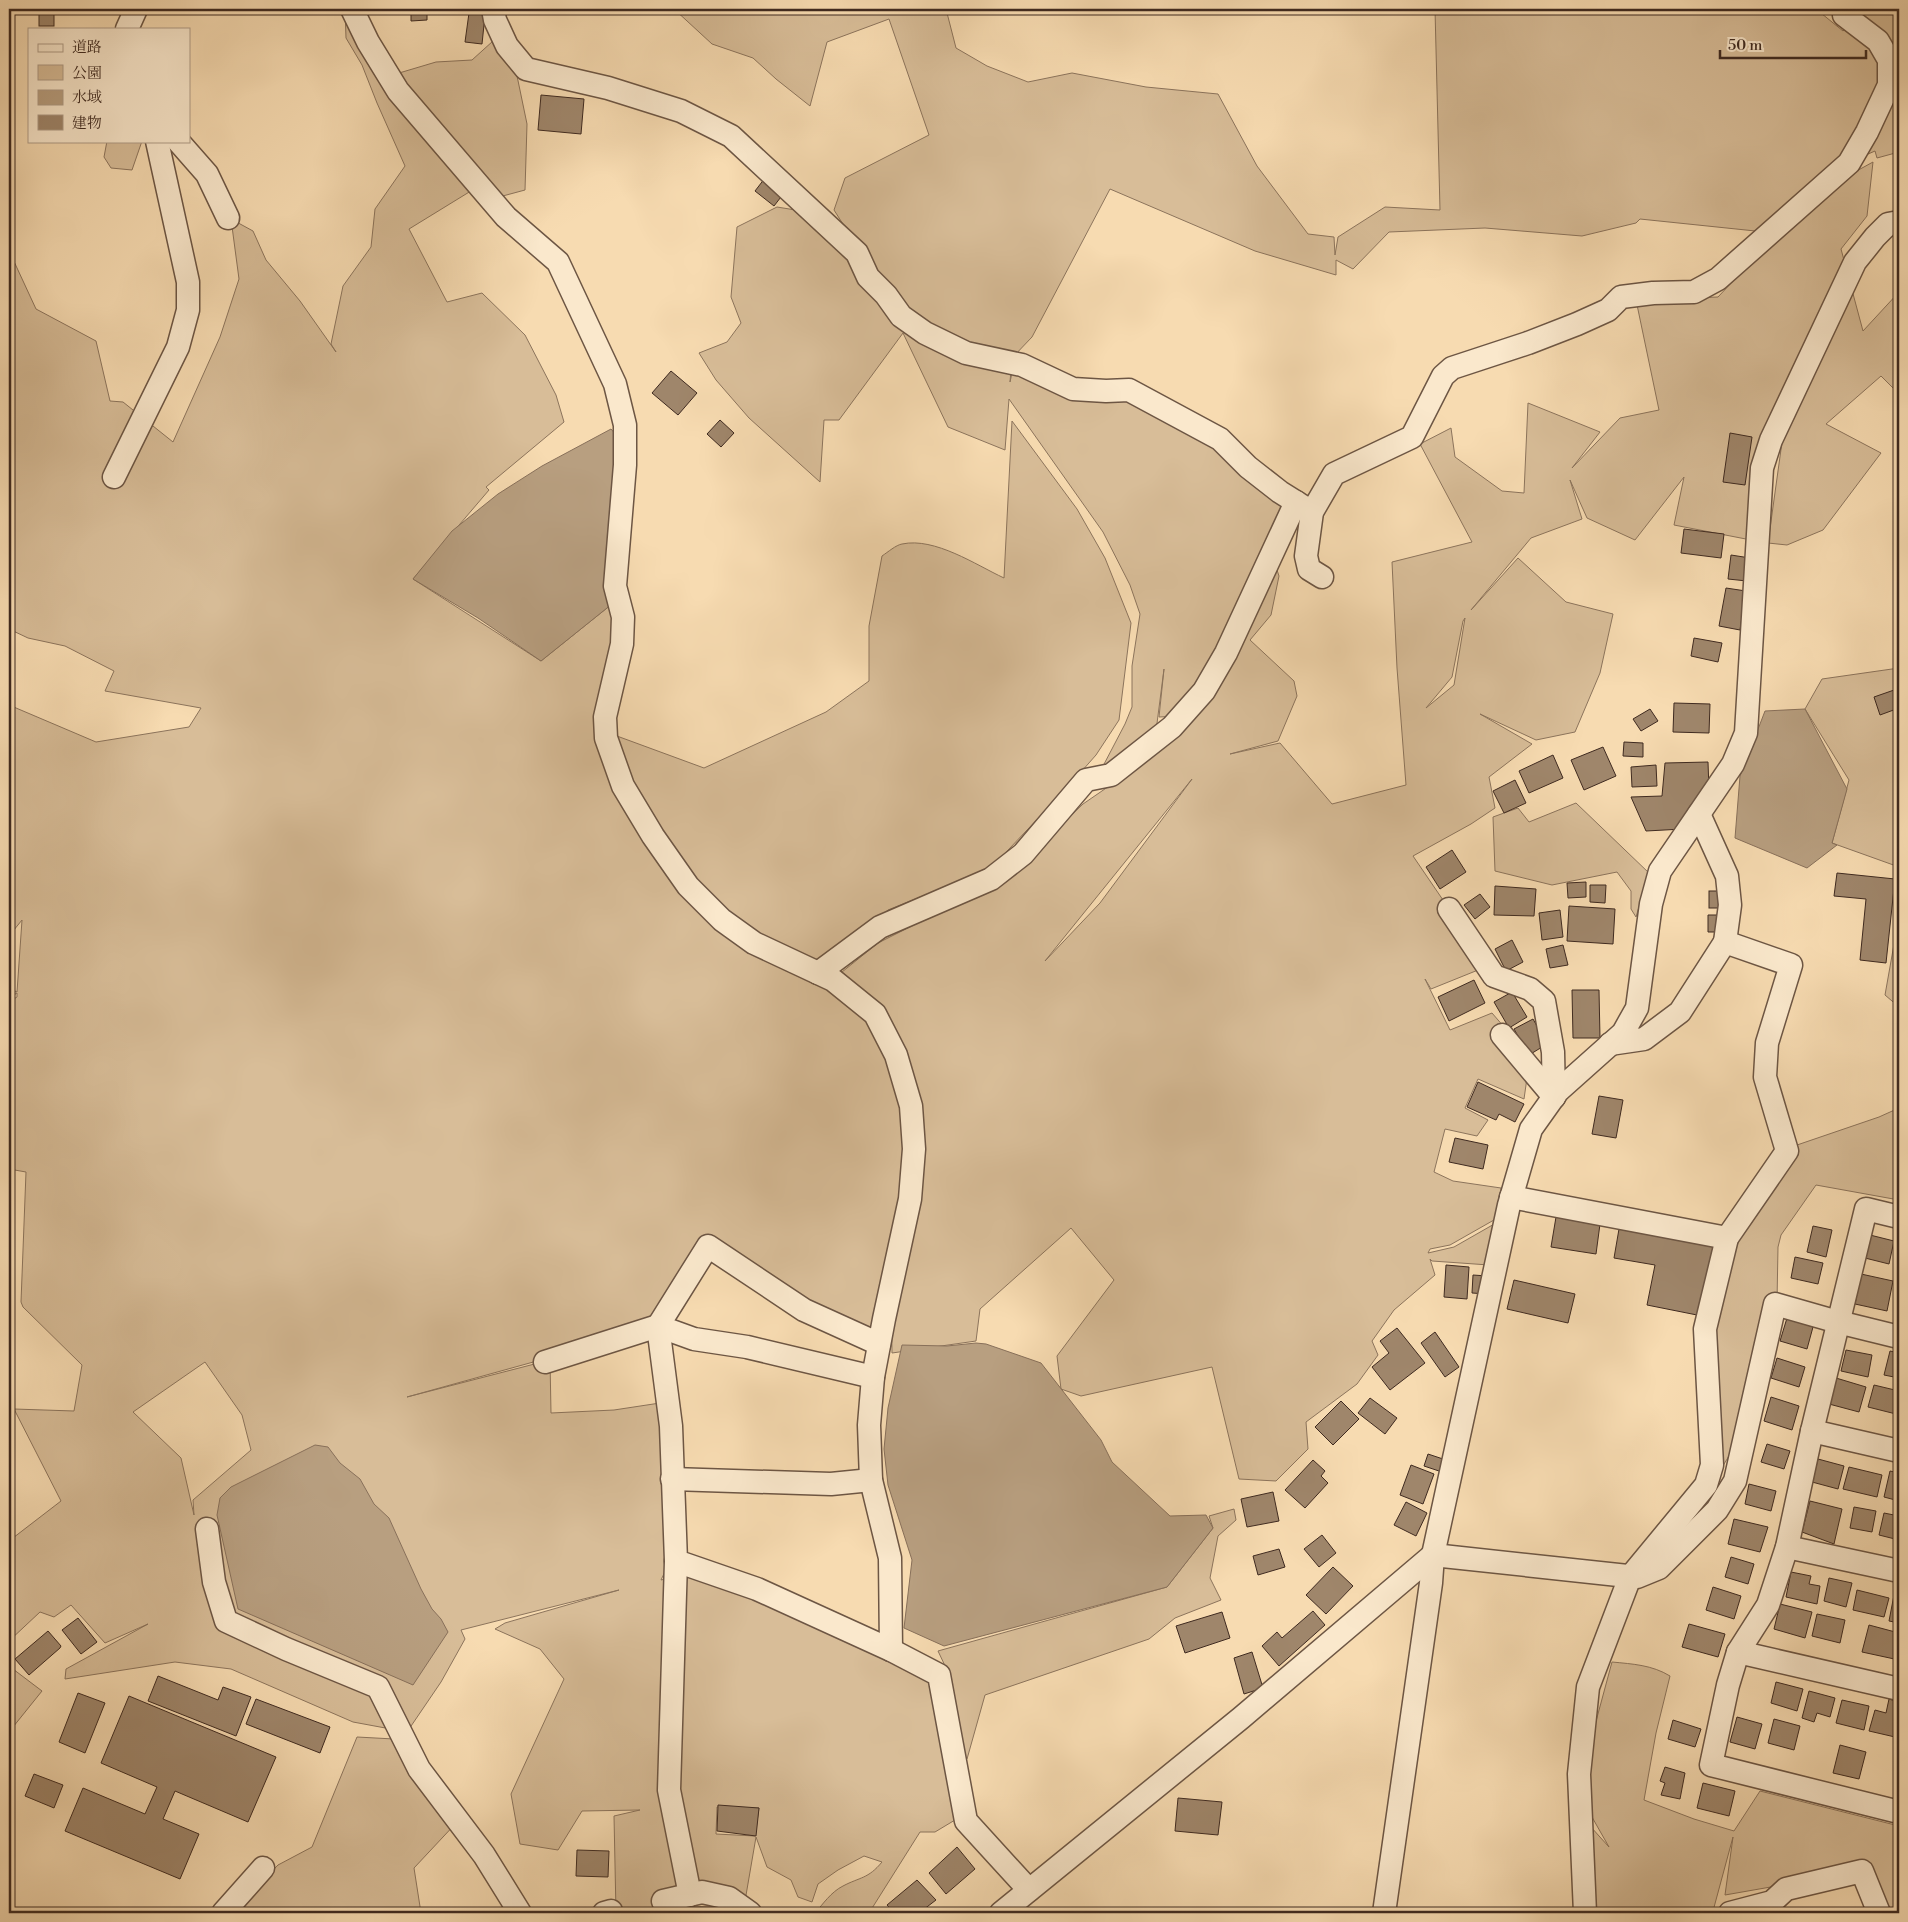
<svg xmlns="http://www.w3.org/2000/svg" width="1908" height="1922" font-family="'Libre Bodoni','Noto Serif JP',serif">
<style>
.green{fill:#d8bd98;stroke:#8c745c;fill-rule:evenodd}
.water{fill:#b89f80;stroke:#88705a}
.building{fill:#9f866b;stroke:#3f2a20}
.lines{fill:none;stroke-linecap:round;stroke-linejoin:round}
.minor-casing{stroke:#6d5644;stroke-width:25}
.minor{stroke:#fae8cc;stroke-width:22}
</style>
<rect width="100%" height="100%" fill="#f7dbb1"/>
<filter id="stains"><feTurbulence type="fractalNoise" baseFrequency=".004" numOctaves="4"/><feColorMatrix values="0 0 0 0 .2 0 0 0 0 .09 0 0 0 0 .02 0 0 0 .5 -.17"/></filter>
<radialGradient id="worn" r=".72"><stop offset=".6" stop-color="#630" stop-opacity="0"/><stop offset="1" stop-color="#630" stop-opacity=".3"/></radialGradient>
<g class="green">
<path d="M345 9 479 186 409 229 447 302 482 293 525 335 556 395 564 422 486 487 489 490 413 579 541 661 612 604 622 644 606 732 704 768 826 712 869 681V626L882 556C888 552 896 545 902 544 935 537 976 565 1004 578L1012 421 1077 509 1105 558 1131 623 1119 720 1096 755 1066 789 990 869 888 910 819 973 875 1014 923 1134 911 1067 882 1010 842 972 878 943 1005 879 1083 804 1131 771 1181 716 1159 717 1164 669 1156 731 1102 768 1125 724 1132 707V666L1140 614 1130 585 1103 532 1009 399 1005 450 948 427 903 333 839 420H824L820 482 749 418 716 380 699 353 727 342 741 323 731 297 737 227 777 207 814 213 897 309 834 210 845 178 929 135 889 19 827 42 810 106 776 79 753 58 712 44 674 9H946L956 48 987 66 1028 82 1072 73 1146 87 1218 94 1257 166 1308 234 1334 237 1335 255 1338 237 1385 207 1440 210 1435 9H1816L1843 31 1867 9H1899V152L1877 158 1875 151 1827 172 1765 232 1640 219 1636 223 1582 236 1485 228 1389 232 1353 269 1336 260V275L1255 251 1110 189 1032 337 1012 358 1010 382 1014 364 1073 389 1129 390 1296 502 1272 555 1279 576 1271 615 1250 640 1294 681 1297 696 1278 741 1230 754 1280 743 1332 804 1406 785 1397 668 1392 562 1472 542 1420 444 1451 428 1455 457 1502 491 1524 493 1528 403 1600 432 1572 468 1620 418 1659 410 1636 300 1718 297 1798 212 1811 196 1873 162 1867 216 1841 249 1863 331 1899 292V394L1881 376 1826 424 1881 453 1823 530 1787 545 1768 543 1783 435 1751 540 1674 525 1684 477 1635 540 1587 518 1570 480 1582 519 1531 538 1471 610 1518 558 1566 602 1613 614 1600 673 1575 732 1536 740 1480 714 1532 744 1489 777 1495 808 1471 824 1413 856 1488 966 1431 989 1425 979 1450 1030 1492 1013 1530 1057 1524 1099 1478 1079 1465 1108 1488 1120 1477 1136 1445 1129 1434 1172 1453 1181 1501 1188V1216L1450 1245 1430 1249 1428 1253 1454 1247 1496 1223 1489 1265 1432 1261 1430 1259 1435 1275 1394 1310 1372 1341 1378 1355 1357 1384 1306 1422 1308 1449 1276 1481 1239 1479 1212 1367 1081 1396 1061 1389 1057 1356 1114 1280 1071 1228 980 1309 976 1341 892 1353 891 1287 874 1337 796 1300 704 1237 655 1320 555 1356 407 1397 550 1360 551 1413 614 1410 660 1403 671 1559 661 1580 665 1579 676 1561 939 1675 960 1817 935 1832H920L869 1913H815C823 1904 831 1892 843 1886 860 1877 868 1879 882 1862L864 1856 838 1870 818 1884 812 1902 798 1897 791 1880 767 1867 756 1837 745 1901 729 1894 671 1908 730 1905 733 1913H616L614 1816 640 1810 582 1811 558 1850 520 1844 511 1794 564 1679 540 1649 495 1629 505 1623 619 1590 461 1630 465 1639 441 1682 407 1732 353 1722 231 1669 175 1662 65 1679 66 1669 148 1624 105 1643 71 1605 54 1617 40 1612 9 1641V1541L61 1501 14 1409 74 1411 82 1365 23 1307 21 1302 26 1172 9 1169V1002L17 997V993L9 998V988L17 992 22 920 9 936V705L96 742 189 727 201 708 105 691 114 671 65 646 28 638 9 629V258L11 255 36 309 96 341 110 401 123 402 173 442 220 337 239 279 231 219 253 231 266 260 300 301 336 352 331 344 343 286 371 247 375 209 405 166 377 103 362 65 346 38ZM1465 618 1454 685 1426 708 1452 677 1463 621ZM1192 779 1100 903 1045 961ZM205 1362 242 1415 251 1450 193 1500 194 1515 181 1458 133 1412ZM717 1807 759 1808 755 1836 716 1834Z"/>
<path d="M493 41 516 71 527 124 525 190 499 197 389 76 436 62 472 60Z"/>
<path d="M107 141H142L132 170 111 168 104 157Z"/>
<path d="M1899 668V867L1832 843 1849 780 1805 709 1822 679Z"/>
<path d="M1576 803 1649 873 1636 917 1631 909V891L1617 872 1552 885 1495 871 1493 817 1518 808 1529 822Z"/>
<path d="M1899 916V1007L1885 995Z"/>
<path d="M1899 1108V1200L1816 1185 1781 1235 1778 1247 1777 1302 1732 1451 1721 1469 1710 1324 1740 1232 1784 1171 1797 1145 1879 1117Z"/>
<path d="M1234 1509 1236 1520 1218 1536 1210 1578 1221 1600 1175 1618 1149 1639 985 1695 967 1759 960 1766 947 1670 938 1651 1167 1587 1213 1528 1209 1516Z"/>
<path d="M1612 1662C1633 1664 1652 1665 1670 1676L1656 1733 1644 1800 1694 1819 1734 1831 1760 1791 1899 1826V1913H1888L1862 1871 1725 1895 1733 1837 1713 1911 1696 1913H1585L1581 1816 1609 1847 1580 1796 1595 1725Z"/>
<path d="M9 1666 42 1691 9 1732Z"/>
<path d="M357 1737 394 1739 458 1821 414 1868 421 1913H235L238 1906 278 1865 312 1847Z"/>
</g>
<g class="water">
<path d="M611 429 618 437 612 604 541 661 478 618 413 579 452 531 498 494 542 466Z"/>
<path d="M1805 709 1847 789 1832 843 1837 845 1807 868 1735 838 1740 776 1765 711Z"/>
<path d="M976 1343 986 1344 1041 1363 1101 1440 1112 1462 1170 1516 1206 1515 1213 1528 1167 1587 944 1646 904 1628 912 1560 888 1485 884 1449 888 1408 902 1345 947 1346Z"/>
<path d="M315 1445 328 1447 340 1463 360 1479 374 1504 389 1518 421 1589 432 1609 441 1619 448 1632 413 1685 238 1609 217 1515 220 1498 231 1487Z"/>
</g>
<g class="building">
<rect x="39" y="9" width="15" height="17"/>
<path d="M393 9H427V20L411 21V10L393 11Z"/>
<path d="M434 9H460L459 14 434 13Z"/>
<path d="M469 13 485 15 482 44 465 42Z"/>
<path d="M541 95 584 99 581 134 538 130Z"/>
<path d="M765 178 784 193 774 206 755 191Z"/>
<path d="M671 371 697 393 678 415 652 393Z"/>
<path d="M720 420 734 433 721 447 707 434Z"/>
<path d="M1730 433 1752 437 1745 485 1723 482Z"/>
<path d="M1684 529 1724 534 1721 558 1681 553Z"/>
<path d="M1731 555 1750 558 1747 581 1728 579Z"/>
<path d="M1726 588 1746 591 1740 630 1719 626Z"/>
<path d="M1694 638 1722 643 1718 662 1691 656Z"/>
<path d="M1897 689 1899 697V708L1880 715 1874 697Z"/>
<path d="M1674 703 1710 704 1709 733 1673 732Z"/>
<path d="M1650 709 1658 721 1641 731 1633 719Z"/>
<path d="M1624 742 1643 743V757L1623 756Z"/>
<path d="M1603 747 1616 776 1584 790 1571 760Z"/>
<path d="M1553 755 1563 778 1529 793 1519 771Z"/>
<path d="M1708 762 1709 790 1683 829 1646 831 1631 797 1662 796 1665 763Z"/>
<path d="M1656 765 1657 786 1632 787 1631 767Z"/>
<path d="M1515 780 1526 803 1504 813 1493 791Z"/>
<path d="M1452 850 1466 872 1440 889 1426 867Z"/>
<path d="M1837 873 1895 879 1886 963 1860 960 1866 899 1834 896Z"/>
<path d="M1586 882V897L1568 898 1567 883Z"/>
<path d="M1590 885H1606L1605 903 1590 902Z"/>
<path d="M1495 886 1536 889 1534 916 1494 915Z"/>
<rect x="1709" y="891" width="15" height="17"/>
<path d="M1480 894 1490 907 1475 919 1464 905Z"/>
<path d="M1569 906 1615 909 1613 944 1567 941Z"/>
<path d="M1560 910 1563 937 1542 940 1539 913Z"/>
<path d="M1708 915H1723L1722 932H1708Z"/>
<path d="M1512 940 1523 962 1506 971 1495 949Z"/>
<path d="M1563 945 1568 965 1550 968 1546 949Z"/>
<path d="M1474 980 1485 1003 1449 1021 1438 997Z"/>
<path d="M1572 990H1599L1600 1038H1573Z"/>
<path d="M1512 992 1527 1017 1509 1028 1494 1002Z"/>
<path d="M1533 1019 1547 1044 1529 1055 1514 1029Z"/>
<path d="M1478 1082 1524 1104 1515 1122 1499 1114 1496 1120 1467 1107Z"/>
<path d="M1599 1096 1623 1100 1616 1138 1592 1134Z"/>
<path d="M1455 1138 1488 1145 1483 1169 1449 1162Z"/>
<path d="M1556 1217 1600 1224 1596 1254 1551 1247Z"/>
<path d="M1813 1226 1832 1230 1826 1257 1807 1252Z"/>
<path d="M1619 1229 1715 1247 1702 1316 1647 1305 1655 1265 1614 1258Z"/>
<path d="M1870 1235 1894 1241 1889 1264 1865 1258Z"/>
<path d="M1795 1257 1823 1263 1818 1284 1791 1278Z"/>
<path d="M1446 1265 1469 1267 1467 1299 1444 1297Z"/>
<path d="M1861 1274 1893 1281 1887 1311 1855 1304Z"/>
<path d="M1473 1275 1487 1276V1294L1472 1293Z"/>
<path d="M1514 1280 1575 1294 1568 1323 1507 1309Z"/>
<path d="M1899 1281V1303L1894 1301Z"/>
<path d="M1787 1318 1813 1327 1807 1349 1780 1341Z"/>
<path d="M1397 1328 1425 1363 1390 1390 1372 1367 1389 1353 1380 1341Z"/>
<path d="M1435 1332 1459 1367 1445 1377 1421 1343Z"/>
<path d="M1846 1350 1872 1355 1868 1377 1841 1371Z"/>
<path d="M1890 1351 1899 1353V1378L1884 1375Z"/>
<path d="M1777 1358 1805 1367 1799 1387 1771 1378Z"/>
<path d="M1836 1378 1866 1387 1859 1412 1829 1404Z"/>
<path d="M1874 1385 1899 1391 1896 1414 1868 1407Z"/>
<path d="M1771 1397 1799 1406 1792 1430 1764 1421Z"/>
<path d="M1370 1398 1397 1418 1385 1434 1358 1413Z"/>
<path d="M1341 1401 1359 1419 1333 1445 1315 1427Z"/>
<path d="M1767 1444 1790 1451 1784 1469 1761 1462Z"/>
<path d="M1428 1454 1446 1460 1442 1472 1424 1466Z"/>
<path d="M1818 1459 1844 1466 1838 1489 1812 1482Z"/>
<path d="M1313 1460 1325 1471 1321 1476 1328 1483 1305 1508 1285 1490Z"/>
<path d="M1411 1465 1434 1474 1423 1504 1400 1495Z"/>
<path d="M1849 1467 1882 1475 1877 1497 1843 1489Z"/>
<path d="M1890 1471 1899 1473V1501L1884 1497Z"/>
<path d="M1749 1484 1776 1491 1771 1511 1745 1504Z"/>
<path d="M1273 1492 1279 1521 1247 1527 1241 1499Z"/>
<path d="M1810 1501 1842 1509 1834 1544 1802 1532Z"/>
<path d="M1406 1502 1427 1513 1416 1536 1394 1525Z"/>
<path d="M1854 1507 1876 1511 1872 1532 1850 1528Z"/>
<path d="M1884 1513 1899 1516V1540L1879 1535Z"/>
<path d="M1734 1519 1768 1527 1760 1552 1728 1544Z"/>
<path d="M1322 1535 1336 1553 1319 1567 1304 1549Z"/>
<path d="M1279 1549 1285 1567 1258 1575 1253 1556Z"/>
<path d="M1731 1557 1754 1564 1748 1584 1725 1577Z"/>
<path d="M1333 1567 1353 1586 1326 1614 1306 1595Z"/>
<path d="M1791 1572 1811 1576 1809 1584 1820 1586 1817 1604 1786 1597Z"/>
<path d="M1829 1578 1852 1583 1846 1607 1824 1601Z"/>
<path d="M1713 1587 1741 1596 1734 1619 1706 1610Z"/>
<path d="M1857 1590 1889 1598 1884 1617 1853 1610Z"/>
<path d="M1894 1595 1899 1596V1623L1889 1621Z"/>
<path d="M1780 1604 1812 1612 1805 1638 1774 1629Z"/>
<path d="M1313 1611 1325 1625 1279 1666 1262 1646 1277 1632 1282 1638Z"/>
<path d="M1222 1612 1230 1638 1185 1653 1176 1626Z"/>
<path d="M1817 1614 1845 1620 1840 1643 1812 1636Z"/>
<path d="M78 1618 97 1642 81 1654 62 1630Z"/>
<path d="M1689 1624 1725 1634 1718 1657 1682 1647Z"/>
<path d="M1869 1625 1899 1633V1660L1862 1652Z"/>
<path d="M48 1631 61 1646 60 1648 29 1675 15 1659Z"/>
<path d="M1252 1652 1263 1688 1244 1694 1234 1658Z"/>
<path d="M158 1676 218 1700 223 1687 251 1697 236 1736 148 1701Z"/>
<path d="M1776 1682 1803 1689 1797 1711 1771 1703Z"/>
<path d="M1809 1691 1835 1698 1830 1717 1817 1713 1814 1722 1802 1718Z"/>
<path d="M78 1693 105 1703 85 1753 59 1742Z"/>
<path d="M129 1696 276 1757 248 1822 175 1791 163 1819 199 1834 180 1879 65 1831 83 1788 145 1814 157 1787 101 1763Z"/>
<path d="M256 1699 330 1727 320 1753 246 1724Z"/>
<path d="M1889 1699 1899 1702V1720L1895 1737 1869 1731 1875 1710 1886 1713Z"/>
<path d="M1842 1700 1869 1706 1864 1730 1836 1723Z"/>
<path d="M1737 1717 1762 1724 1755 1749 1730 1742Z"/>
<path d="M1774 1719 1800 1726 1794 1750 1768 1743Z"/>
<path d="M1673 1720 1701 1729 1695 1747 1668 1739Z"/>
<path d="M1840 1745 1866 1752 1859 1779 1833 1773Z"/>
<path d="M1665 1767 1685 1773 1680 1799 1661 1795 1665 1783 1660 1781Z"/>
<path d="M34 1774 63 1785 54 1808 25 1796Z"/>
<path d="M1703 1783 1735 1791 1729 1816 1697 1808Z"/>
<path d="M1178 1798 1222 1802 1218 1835 1175 1831Z"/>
<path d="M718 1805 759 1808 756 1836 717 1831Z"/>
<path d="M957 1847 975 1869 946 1894 929 1873Z"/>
<path d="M577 1850 609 1851 608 1877 576 1876Z"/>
<path d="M917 1880 936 1900 919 1913H894L887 1905Z"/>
</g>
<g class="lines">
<g class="minor-casing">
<g id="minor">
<path d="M352 9 368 42 398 91 506 217 558 262 615 384 625 425V465L615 586 623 617 622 644 605 717 606 738 623 786 653 836 688 886 722 920 754 943 833 980 875 1014 896 1055 911 1106 914 1149 910 1199 884 1319 873 1377 869 1425 871 1480 890 1558 891 1650"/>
<path d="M493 9 495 20 507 46 526 69 608 88 681 111 731 136 857 253 868 277 886 295 901 316 925 333 966 353 1022 365 1073 389 1106 391 1129 390 1220 439 1248 467 1280 492 1312 512"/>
<path d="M127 29 136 9"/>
<path d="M178 141 207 174 228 218"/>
<path d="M114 477 178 347 188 310V282L157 141"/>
<path d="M1322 577 1309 569 1306 556 1312 512 1334 474 1412 437 1443 376 1452 368 1528 343 1577 324 1608 310 1621 297 1653 293 1694 292 1718 279 1849 163 1867 132 1889 85V60L1878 41 1844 15"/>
<path d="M1699 814 1727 876 1730 905 1725 942"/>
<path d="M1449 909 1494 976 1530 989 1544 1001 1553 1052 1554 1097"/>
<path d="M818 973 880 927 991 879 1023 854 1086 780 1111 775 1172 727 1204 691 1226 653 1296 502"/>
<path d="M1502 1035 1554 1097"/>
<path d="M1511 1197 1727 1238"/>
<path d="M1899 1217 1866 1209 1812 1431 1787 1547 1768 1605 1738 1652 1728 1685 1711 1765 1899 1812"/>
<path d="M879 1344 804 1310 708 1246 658 1326 671 1426 676 1561 757 1589 891 1650 939 1675 966 1821 1029 1890"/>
<path d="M545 1362 658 1326 694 1339 747 1347 873 1377"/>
<path d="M1812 1431 1899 1451"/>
<path d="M672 1479 831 1484 871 1480"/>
<path d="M207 1529 214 1582 226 1621 286 1649 378 1687 419 1769 484 1855 520 1913"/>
<path d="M1787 1547 1899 1571"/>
<path d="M676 1561 669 1790 690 1895"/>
<path d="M1738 1652 1899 1689"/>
<path d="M663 1901 702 1892 729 1898 750 1913"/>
<path d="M223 1913 263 1868"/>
<path d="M604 1913 611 1911"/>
<path d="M1001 1913 1241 1718 1433 1555 1637 1577 1659 1568 1717 1510 1735 1481 1775 1304 1838 1322 1899 1337"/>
<path d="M1384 1913 1431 1583 1433 1555 1509 1205 1531 1129 1558 1091 1623 1033 1637 1008 1651 904 1660 871 1733 764 1746 733 1762 468 1771 440 1855 262 1875 237 1888 224 1899 222"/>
<path d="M1585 1913 1579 1774 1588 1687 1630 1577 1706 1485 1712 1465 1705 1329 1727 1238 1787 1151 1765 1077 1767 1043 1791 965 1725 942 1680 1012 1644 1039 1610 1044"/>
<path d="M1730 1913 1772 1902 1786 1889 1862 1871 1879 1913"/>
</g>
</g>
<use href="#minor" class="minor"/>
</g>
<rect width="1908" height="1922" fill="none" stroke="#f7dbb1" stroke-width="30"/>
<rect x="10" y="10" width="1888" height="1902" fill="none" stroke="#3f2a20" stroke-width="2.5"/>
<rect x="15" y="15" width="1878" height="1892" fill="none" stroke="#3f2a20"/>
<rect x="28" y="28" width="162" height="115" fill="#fae8cc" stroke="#af9c87"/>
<rect x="38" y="44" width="25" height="8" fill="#fae8cc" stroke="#af9c87"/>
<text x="72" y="52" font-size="15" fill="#3f2a20">道路</text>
<rect x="38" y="65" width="25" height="15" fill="#d8bd98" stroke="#af9c87"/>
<text x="72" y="78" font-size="15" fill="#3f2a20">公園</text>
<rect x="38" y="90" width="25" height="15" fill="#b89f80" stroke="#af9c87"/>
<text x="72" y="102" font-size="15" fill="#3f2a20">水域</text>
<rect x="38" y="115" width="25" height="15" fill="#9f866b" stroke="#af9c87"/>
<text x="72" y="128" font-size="15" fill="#3f2a20">建物</text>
<path d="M1720 50v8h146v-8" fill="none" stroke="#3f2a20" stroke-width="2.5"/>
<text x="1728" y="50" font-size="15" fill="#3f2a20" stroke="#fae8cc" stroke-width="4" paint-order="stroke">50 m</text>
<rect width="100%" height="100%" filter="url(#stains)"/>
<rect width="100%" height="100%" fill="url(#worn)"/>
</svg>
